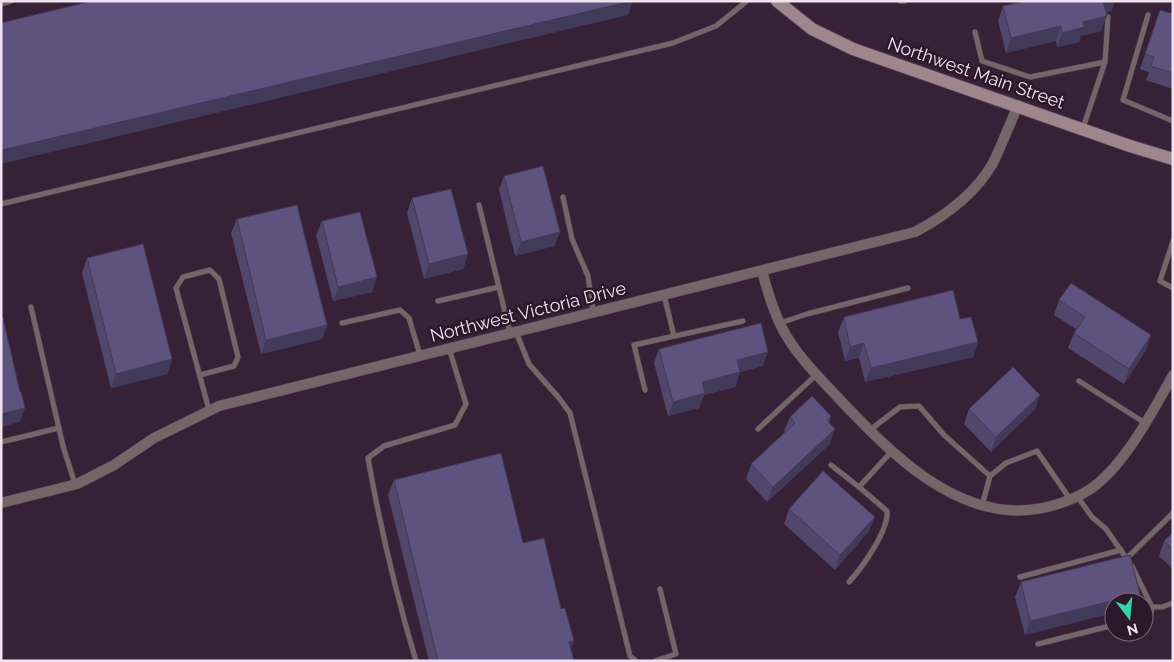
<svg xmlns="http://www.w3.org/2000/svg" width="1174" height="662" font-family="Raleway,sans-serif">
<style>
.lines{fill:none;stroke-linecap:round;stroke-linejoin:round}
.lane-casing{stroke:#503c50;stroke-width:6}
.street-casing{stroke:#503c50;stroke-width:11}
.secondary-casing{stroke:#503c50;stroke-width:14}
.lane{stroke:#746569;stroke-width:5}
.street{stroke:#746569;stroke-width:10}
.secondary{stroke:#9f868d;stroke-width:12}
.wall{fill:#51476d}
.shaded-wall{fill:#423a59}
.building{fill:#5e537f;stroke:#423a59}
.labels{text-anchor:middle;stroke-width:5;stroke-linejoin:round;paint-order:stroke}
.street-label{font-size:18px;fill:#f0e2ef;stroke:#2c182b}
</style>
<rect width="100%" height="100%" fill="#362136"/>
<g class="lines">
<g class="lane-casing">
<g id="lane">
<path d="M900 1H905"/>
<path d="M1 4 11 1"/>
<path d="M1148 15 1123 100 1173 121"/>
<path d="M975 32 982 61 1030 77 1105 62 1083 128"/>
<path d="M1105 62 1108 17"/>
<path d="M563 197 572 239 588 276 593 312"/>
<path d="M1 204 673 43 716 26 747 1"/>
<path d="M479 205 510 333"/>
<path d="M1173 241 1160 281 1173 288"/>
<path d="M664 295 674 336"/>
<path d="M438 301 499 287"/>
<path d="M31 307 63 446 75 484"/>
<path d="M342 323 400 310 409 318 420 355"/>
<path d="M780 323 807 314 908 288"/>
<path d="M516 332 529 364 559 398 570 413 630 656 636 661"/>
<path d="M200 375 234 366 238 357 219 279 210 270 183 277 176 288 209 410"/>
<path d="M1079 381 1145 423"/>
<path d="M645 390 634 345 743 321"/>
<path d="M758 429 816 375"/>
<path d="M870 430 900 407 919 406 944 435 990 476"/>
<path d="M1 442 59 428"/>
<path d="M831 465 859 487"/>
<path d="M1077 496 1092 517 1106 529 1133 568 1152 607 1151 614 1144 618"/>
<path d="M982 506 990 476 1006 463 1037 451 1070 499"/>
<path d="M1127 558 1173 513"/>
<path d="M1020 577 1121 550"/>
<path d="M849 582C862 568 889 530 887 511L859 487 892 451"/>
<path d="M1152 607H1162L1173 603"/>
<path d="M1038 644 1114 625"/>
<path d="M416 661C396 594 380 526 368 458L384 446 455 425 466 404 449 348"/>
<path d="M655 661 676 654 660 589"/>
</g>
</g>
<g class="street-casing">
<g id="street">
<path d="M762 271C767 290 773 310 782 328 797 357 822 380 844 404 892 454 953 516 1028 510 1049 508 1071 501 1089 490 1124 467 1153 411 1173 375"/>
<path d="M1 503 77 484 114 465 154 438 219 406 915 232C945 216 976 193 993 163 1002 144 1010 124 1018 105"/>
</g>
</g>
<g class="secondary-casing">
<path id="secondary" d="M777 1 812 29 853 49 1130 146 1173 159"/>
</g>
<use href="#lane" class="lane"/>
<use href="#street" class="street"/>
<use href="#secondary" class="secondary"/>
</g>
<g class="wall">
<path d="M1025 1H1115L1111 11 1106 12 1101 31 1081 36 1079 42 1057 47 1056 41 1006 53 998 21 1003 6Z"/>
<path d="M1160 10 1173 14V89L1146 80 1149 72 1140 69Z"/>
<path d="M504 176 560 232 554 246 515 256 499 190Z"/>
<path d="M412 198 468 254 463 269 424 279 407 213Z"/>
<path d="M237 219 327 325 322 339 261 354 231 233Z"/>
<path d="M322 221 372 292 333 301 316 235Z"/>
<path d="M87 258 172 359 167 374 111 388 82 273Z"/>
<path d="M1059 300 1151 335 1146 350 1124 384 1068 348 1074 333 1076 329 1054 315Z"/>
<path d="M844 317 960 319 978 342 973 357 865 382 859 358 845 361 838 332Z"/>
<path d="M659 349 763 366 740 372 735 387 704 395 699 408 668 416 654 363Z"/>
<path d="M1040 395 1035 409 991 452 964 424 969 409Z"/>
<path d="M831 416 829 423 830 444 767 502 746 479 751 464 785 432 784 431 790 417Z"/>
<path d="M394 480 523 543 571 648 574 661H429L388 495Z"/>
<path d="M789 509 869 531 835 570 784 524Z"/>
<path d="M1173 533V569L1159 556 1164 541Z"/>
<path d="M1130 555 1025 635 1015 597 1021 582Z"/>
</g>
<g class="shaded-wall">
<path d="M633 1 628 15 1 164V152L2 150Z"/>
<path d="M1102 1H1115L1111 11 1097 14Z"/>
<path d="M1107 16 1101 31 1081 36 1079 42 1057 47 1062 33 1083 22Z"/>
<path d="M1061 26 1056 41 1006 53 1011 38Z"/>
<path d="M560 232 554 246 515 256 521 242Z"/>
<path d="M468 254 463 269 424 279 429 264Z"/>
<path d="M377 277 372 292 333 301 338 287Z"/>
<path d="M327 325 322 339 261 354 266 340Z"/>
<path d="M1151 335 1146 350 1124 384 1129 369Z"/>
<path d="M978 342 973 357 865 382 871 368Z"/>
<path d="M864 343 859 358 845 361 850 347Z"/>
<path d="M768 352 763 366 740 372 735 387 704 395 699 408 668 416 673 402 702 382 737 360Z"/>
<path d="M172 359 167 374 111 388 116 374Z"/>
<path d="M1040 395 1035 409 991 452 996 437Z"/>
<path d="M25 408 20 422 1 427V414Z"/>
<path d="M835 429 830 444 767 502 773 487Z"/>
<path d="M875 517 869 531 835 570 840 555Z"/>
<path d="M1140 594 1137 602H1114V613L1025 635 1030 621Z"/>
<path d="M574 641 568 655 569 642Z"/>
</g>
<g class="building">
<path d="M92 1H632L2 150 1 147V23Z"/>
<path d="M1025 1H1103L1107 16 1083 22 1084 27 1062 33 1061 26 1011 38 1003 6Z"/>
<path d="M1160 10 1173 14V73L1151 66 1154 57 1145 54Z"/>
<path d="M543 166 560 232 521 242 504 176Z"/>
<path d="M451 189 468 254 429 264 412 198Z"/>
<path d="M297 205 327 325 266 340 237 219Z"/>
<path d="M360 212 377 277 338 287 322 221Z"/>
<path d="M143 244 172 359 116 374 87 258Z"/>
<path d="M1071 283 1151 335 1129 369 1074 333 1085 317 1059 300Z"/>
<path d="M953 290 960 319 971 317 978 342 871 368 864 343 850 347 844 317Z"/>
<path d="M1 318H3L20 392 21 391 25 408 1 414Z"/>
<path d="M761 323 768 352 737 360 740 372 702 382 705 393 673 402 659 349Z"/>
<path d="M1013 367 1040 395 996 437 969 409Z"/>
<path d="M812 396 831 416 827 420 835 429 773 487 751 464 795 423 790 417Z"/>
<path d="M501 453 523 543 544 538 561 609 565 608 574 641 569 642 574 661H438L394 480Z"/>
<path d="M823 471 875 517 840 555 789 509Z"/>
<path d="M1173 533V549L1164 541Z"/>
<path d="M1130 555 1140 594 1030 621 1021 582Z"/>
</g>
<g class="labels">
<g class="street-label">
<text transform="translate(976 73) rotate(19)" y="6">Northwest Main Street</text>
<text transform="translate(528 312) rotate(-14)" y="6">Northwest Victoria Drive</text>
</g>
</g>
<rect width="1174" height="662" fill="none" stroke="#f0e2ef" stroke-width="5"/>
<g transform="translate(1129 617) rotate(164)"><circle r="24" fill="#2c182b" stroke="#7a6979"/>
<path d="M0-4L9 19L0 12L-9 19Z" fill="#35d4a7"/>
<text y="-8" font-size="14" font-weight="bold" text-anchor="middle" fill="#f0e2ef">N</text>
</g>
</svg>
